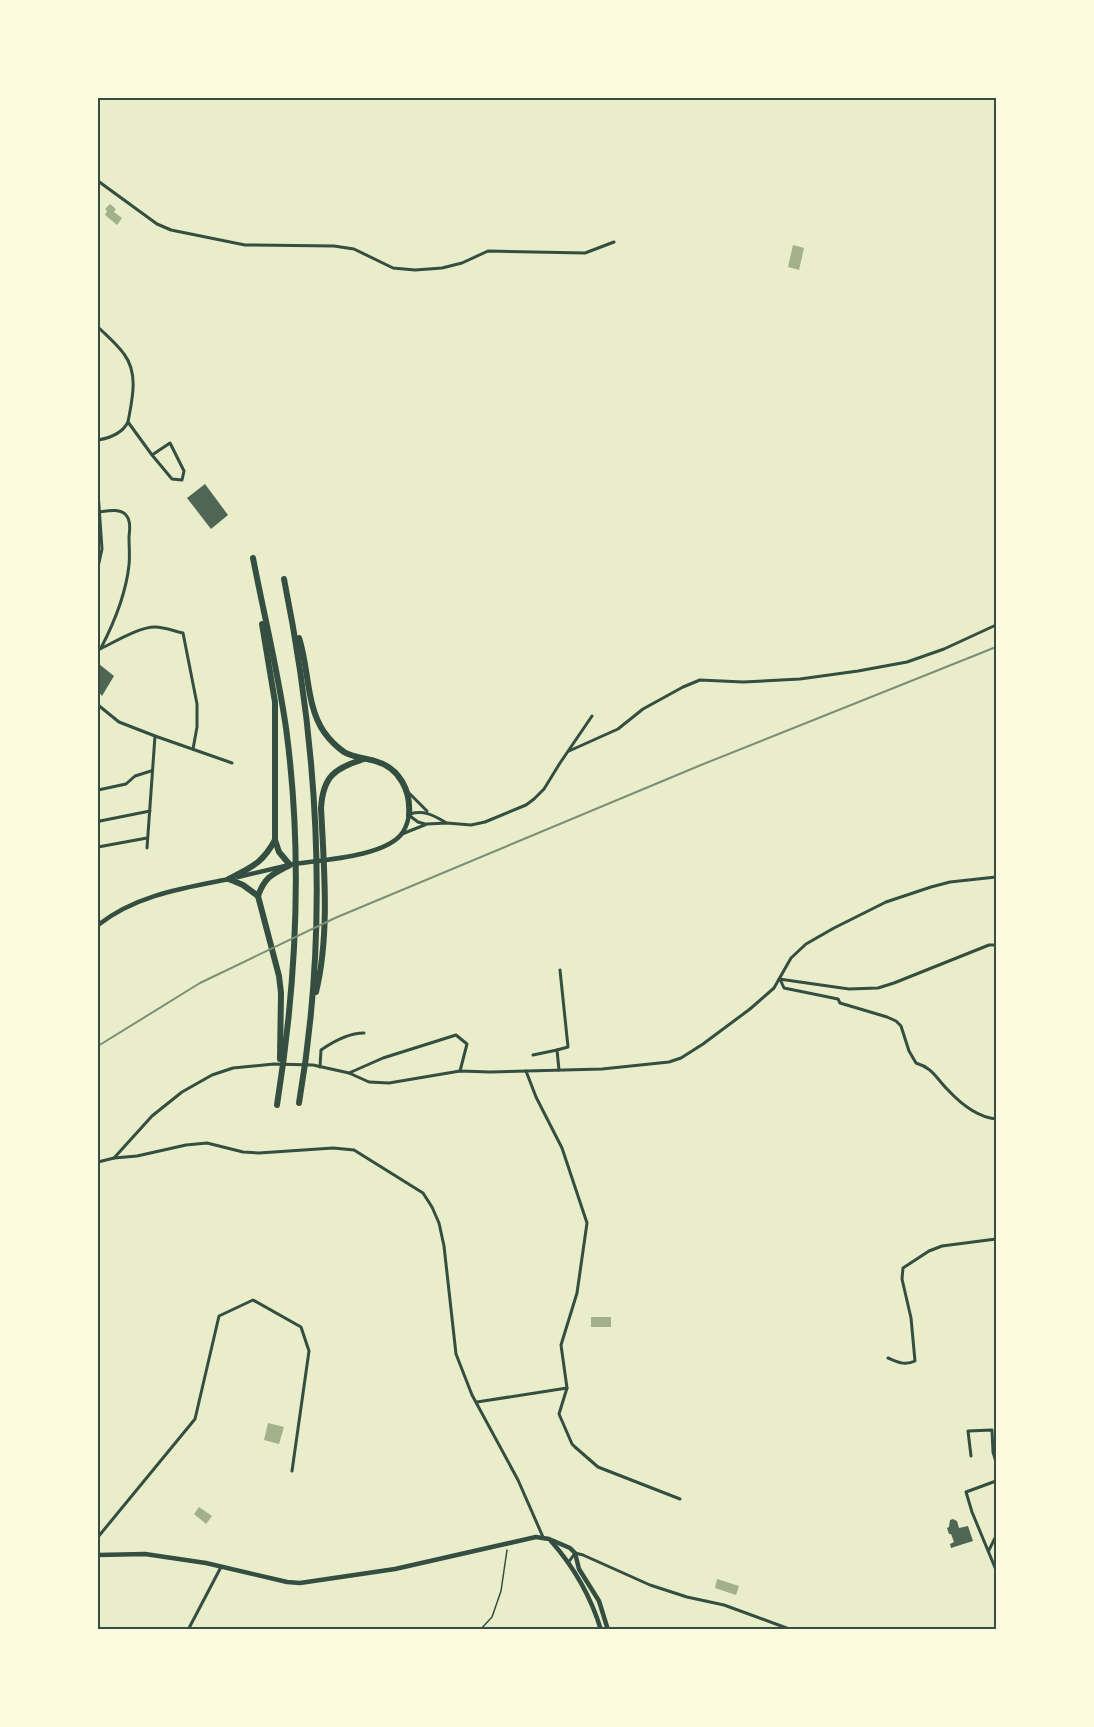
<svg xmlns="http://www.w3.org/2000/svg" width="1094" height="1727" font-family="'Nunito Sans',sans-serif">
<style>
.water{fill:#a3b18a}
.building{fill:#4f6655}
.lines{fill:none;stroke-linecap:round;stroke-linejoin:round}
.path{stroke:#344e41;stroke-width:1.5}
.minor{stroke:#344e41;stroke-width:3}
.tertiary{stroke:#344e41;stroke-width:4.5}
.secondary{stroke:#344e41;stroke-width:4.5}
.motorway{stroke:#344e41;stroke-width:6}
.rail{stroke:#7c8e77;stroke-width:2}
.neatline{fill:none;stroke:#344e41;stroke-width:2}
</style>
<rect width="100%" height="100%" fill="#e9edc9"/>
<g class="water">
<path d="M110 204 116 209 114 212 122 218 117 225 105 215 107 211 105 209Z"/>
<path d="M793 245 804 248 799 270 788 267Z"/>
<rect x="591" y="1317" width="20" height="10"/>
<path d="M268 1423 284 1427 279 1444 264 1440Z"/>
<path d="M199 1507 212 1516 206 1524 194 1514Z"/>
<path d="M717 1579 739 1586 736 1595 715 1588Z"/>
</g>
<g class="building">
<path d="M205 484 228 515 211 529 187 498Z"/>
<path d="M99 664 114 676 102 696 98 691V666Z"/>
<path d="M953 1519 957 1521 959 1528 968 1526 973 1541 951 1548 950 1544 954 1542 951 1534H949L947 1528 949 1527 950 1520Z"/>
</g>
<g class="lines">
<path class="path" d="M480 1630 492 1617 501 1591 507 1550"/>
<g class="minor">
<path d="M98 181 157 224 171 230 245 245 334 246 354 249 393 268 415 270 442 268 462 263 488 251 585 253 614 242"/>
<path d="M98 327C106 335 117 344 124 354 139 374 132 400 128 422"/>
<path d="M98 440C110 438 122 434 128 422L152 455 172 479 182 480 184 471 170 443 152 455"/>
<path d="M98 492 102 549 98 567"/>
<path d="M99 512C107 511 120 508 126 515 131 520 130 530 129 537 129 546 130 556 129 565 126 593 114 623 101 648"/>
<path d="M98 650C113 643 138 627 155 627 164 627 174 631 183 633L197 704V727L193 749"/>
<path d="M98 705 119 722 155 736 232 763"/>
<path d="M569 751 618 729 643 709 683 687 700 680 743 682 800 679 858 671 907 662 944 649 996 625"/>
<path d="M98 790 126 784 135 776 151 771"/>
<path d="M408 792 427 811"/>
<path d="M410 814C424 810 433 815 445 822"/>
<path d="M410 816 418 822 425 824"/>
<path d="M98 819 100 821 150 811"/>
<path d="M402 834 427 824 447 823 471 825 485 822 526 805 534 799 544 789 560 763 592 716"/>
<path d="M98 847 147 838"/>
<path d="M147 848 155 736"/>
<path d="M779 979 849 989 878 988 894 983 989 945H996"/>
<path d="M780 979 784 988 838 999 840 1003 887 1017 896 1021 901 1026 909 1051 916 1063C933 1068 936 1078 948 1090 961 1104 977 1117 996 1119"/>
<path d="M533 1055 557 1050"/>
<path d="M320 1067 321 1050C334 1041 348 1033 364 1033"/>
<path d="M559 1070 557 1050 568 1047 560 970"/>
<path d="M349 1073 383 1058 456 1035 467 1044 460 1071"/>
<path d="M114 1158 137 1156 186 1145 207 1143 243 1152 259 1153 333 1148 354 1150 423 1193 432 1207 439 1223 444 1246 456 1354 472 1395 518 1480 543 1537"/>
<path d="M98 1162 114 1158 152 1116 182 1092 212 1075 233 1068 274 1064 313 1065 349 1073 369 1082 389 1083 460 1071 490 1072 602 1069 669 1062 681 1058 703 1044 750 1009 774 988 791 958 806 944 834 928 886 902 931 887 950 882 996 877"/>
<path d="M888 1358C898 1362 905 1366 915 1361L911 1318 902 1279 903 1268 929 1251 942 1246 996 1239"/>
<path d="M567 1388 559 1414 572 1444 575 1447 598 1467 680 1499"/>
<path d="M477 1402 567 1388 561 1345 577 1293 587 1223 562 1148 536 1097 526 1071"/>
<path d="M971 1456 968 1431 992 1430 993 1452 996 1462"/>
<path d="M996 1481 966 1492 972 1512 996 1570"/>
<path d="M98 1537 195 1419 219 1316 253 1300 301 1327 309 1351 292 1471"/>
<path d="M989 1550 996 1536"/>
<path d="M568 1563 575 1553 583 1555 650 1585 687 1597 724 1605 792 1630"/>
<path d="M188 1630 221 1567"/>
<path d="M996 1630V1629"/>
</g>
<g class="tertiary">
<path d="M551 1541C574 1567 591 1597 601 1630"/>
<path d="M98 1555 145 1554 206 1563 287 1582 300 1583 395 1569 536 1537 549 1539 570 1548 575 1553 579 1569 599 1601 608 1630"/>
</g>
<g class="secondary">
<path d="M293 864C320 860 387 857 403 832 406 827 408 821 409 815"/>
<path d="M238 877 285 866"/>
<path d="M98 925C136 895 183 888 229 879"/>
</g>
<g class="motorway">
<path d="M253 558C264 615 278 671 286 728 303 854 297 980 277 1105"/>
<path d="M284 579C319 752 329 929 299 1103"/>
<path d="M299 638C309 668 306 706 324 732 329 739 337 747 344 752 352 757 365 758 375 761 400 768 411 791 409 815"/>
<path d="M229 879C251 867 262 864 275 840V702L262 624"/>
<path d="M229 879 243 885 258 896 279 976 281 993 280 1059"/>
<path d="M258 896C265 876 273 874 290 865L279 852 275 840"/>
<path d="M316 992C330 935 324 867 321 808 323 776 335 768 364 759"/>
</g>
<path class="rail" d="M98 1046 200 983 335 918 701 765 996 647"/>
</g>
<rect width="1094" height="1727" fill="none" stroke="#fefae0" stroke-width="198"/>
<rect x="99" y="99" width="896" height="1529" class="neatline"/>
</svg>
